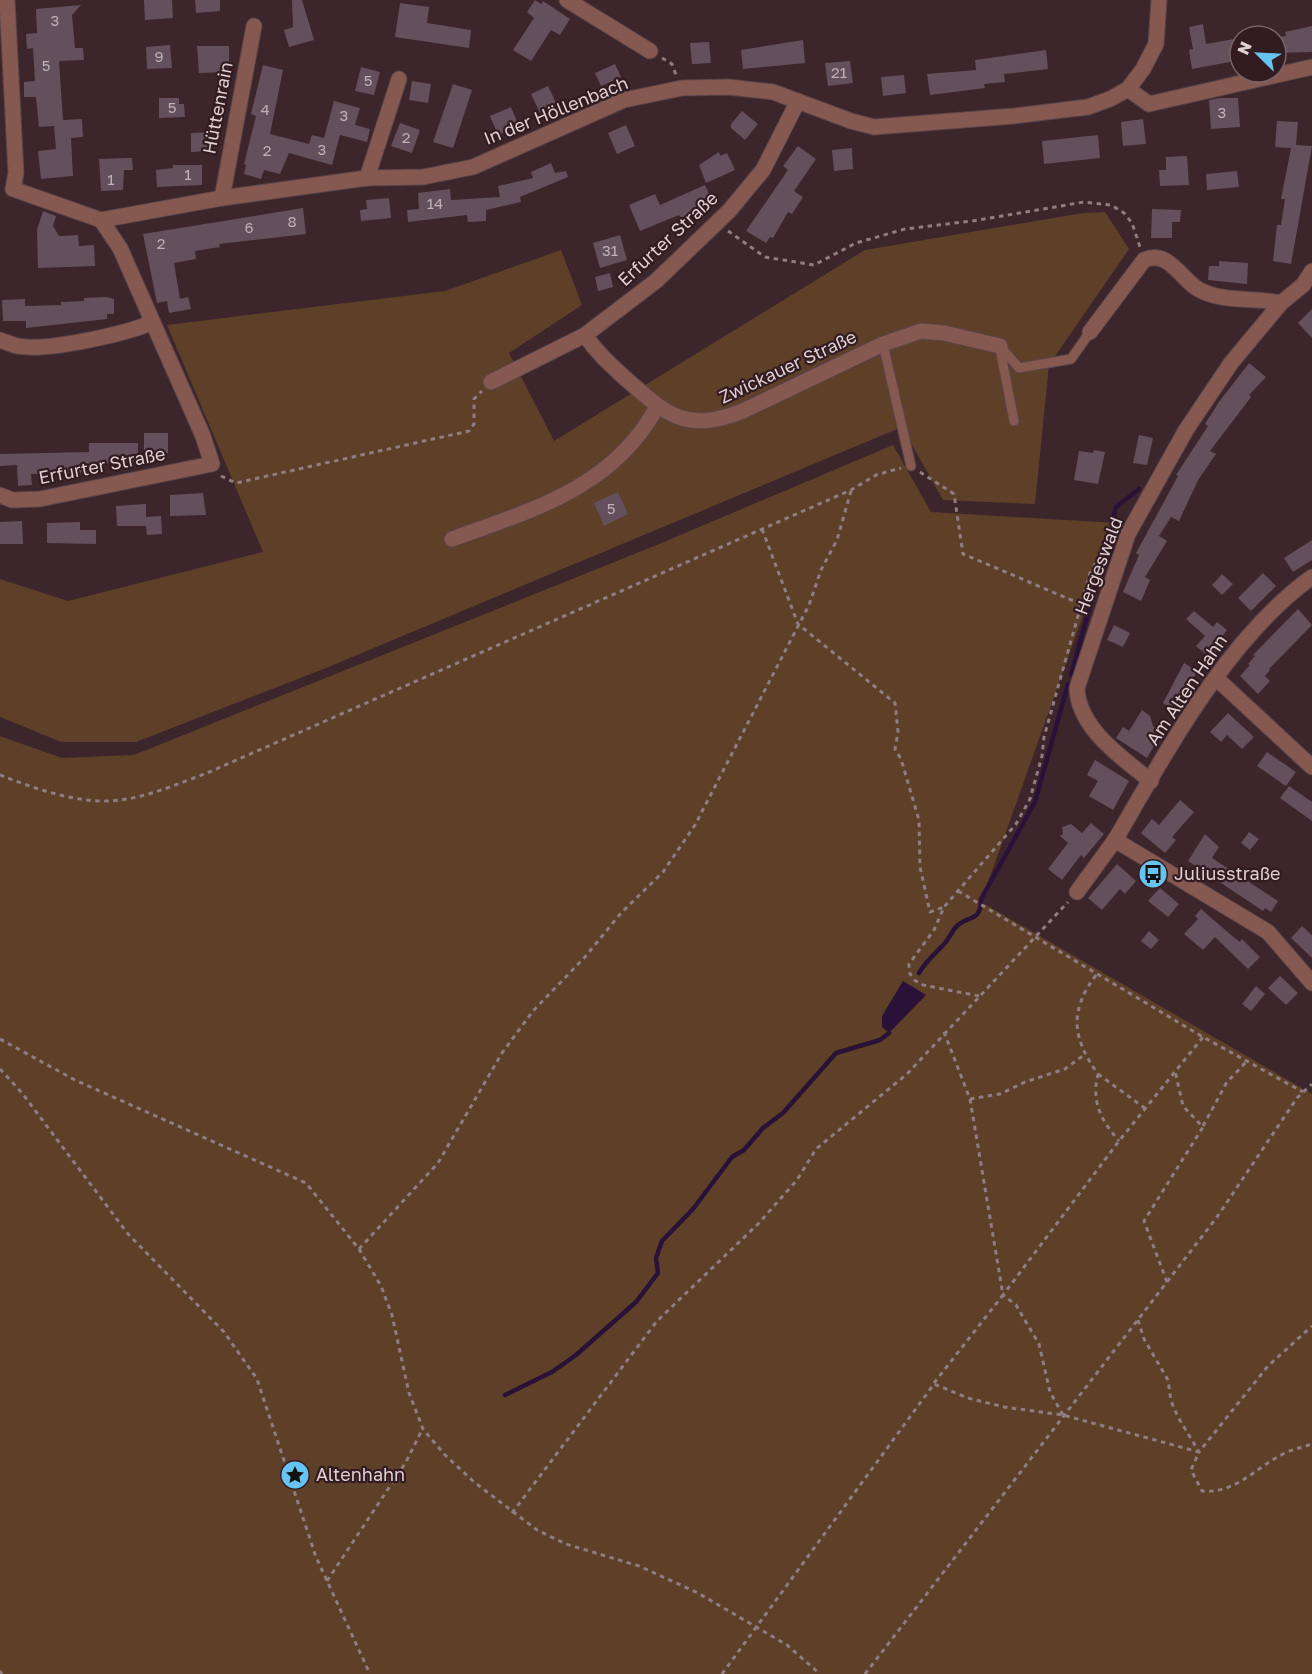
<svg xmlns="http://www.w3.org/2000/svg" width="1312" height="1674" font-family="'Golos Text',sans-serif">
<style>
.green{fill:#5e4029}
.water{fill:#2a1138}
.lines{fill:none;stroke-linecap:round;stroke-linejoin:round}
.stream{stroke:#2a1138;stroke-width:4.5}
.building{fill:#644f5d}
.lane-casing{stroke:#594449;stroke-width:11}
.street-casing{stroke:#594449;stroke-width:17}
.path{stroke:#8f7d81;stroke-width:3;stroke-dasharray:4.5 4.5;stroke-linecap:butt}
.lane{stroke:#855850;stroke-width:9}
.street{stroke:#855850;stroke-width:15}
.labels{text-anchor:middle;stroke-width:4.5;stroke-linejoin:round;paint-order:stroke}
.number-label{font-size:15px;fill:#c0b0b6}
.street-label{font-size:18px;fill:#dfd0d3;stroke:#321c21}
.poi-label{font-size:18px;fill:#dfd0d3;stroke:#321c21;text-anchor:start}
</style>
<rect width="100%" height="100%" fill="#3c252b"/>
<g class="green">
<path d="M1105 212 1129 249 1049 365 1035 504 943 500 902 427 326 668 136 742H61L0 717V579L68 601 263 552 167 325 445 291 561 250 582 305 509 353 554 441 865 250 1083 213Z"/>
<path d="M893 445 931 512 1116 523 981 902 1312 1094V1674H0V736L62 758 134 755 659 544Z"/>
</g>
<path class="water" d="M903 981 926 995 889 1033 882 1027V1016Z"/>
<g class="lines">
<g class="stream">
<path d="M1071 675 1097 581 1119 536 1114 515 1116 507 1139 489"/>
<path d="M919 973C926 961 935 954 944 944 949 939 951 933 955 928 967 914 981 924 981 899L1035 802 1068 684"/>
<path d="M505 1395 552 1372 576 1355 636 1302 658 1273 656 1258 662 1241 693 1209 732 1157 744 1150 763 1128 783 1113 836 1053 880 1040 889 1033"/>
</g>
</g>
<g class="building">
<path d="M144 0H172L173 18 145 20Z"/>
<path d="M195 0H220V11L196 13Z"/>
<path d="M292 0H302L314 40 289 47 284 30 293 27Z"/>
<path d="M535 0 541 4 543 1 570 19 560 35 551 30 531 61 513 50 534 18 527 12Z"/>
<path d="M400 3 429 7 427 23 471 30 469 48 395 37Z"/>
<path d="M81 5 72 15 75 48H83L84 60 59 61 63 120 82 119 83 137 71 138 73 176 41 179 38 151 56 149 54 126 39 127 36 97H24V82L35 81 33 48 27 49 26 34 37 33 36 9Z"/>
<path d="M1203 24 1206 44 1240 38V60L1192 69 1189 50 1193 49 1189 27Z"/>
<path d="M1312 26V52L1276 53V37L1286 36 1285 32Z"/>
<path d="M803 40 805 63 743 69 741 50Z"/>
<path d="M709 42 711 63 692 64 690 43Z"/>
<path d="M170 45 172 68 147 69 146 47Z"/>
<path d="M197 46H229V72L199 73Z"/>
<path d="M1046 50 1048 69 1004 74 1005 82 984 84 985 88 930 95 927 74 976 70 975 60Z"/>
<path d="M850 61 853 83 828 86 825 63Z"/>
<path d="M615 64 621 77 601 86 595 73Z"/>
<path d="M263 65 283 70 270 134 309 144 312 135 324 138 334 101 360 108 355 125 370 129 367 142 340 135 332 165 289 153 280 174 264 170 261 179 244 174 246 165 244 164 256 116 251 114Z"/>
<path d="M361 67 380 72 374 95 355 91Z"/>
<path d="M904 75 906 93 883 96 881 77Z"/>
<path d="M412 81 431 84 428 103 409 100Z"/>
<path d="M453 84 472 90 453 148 433 142Z"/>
<path d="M548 86 557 105 540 113 531 94Z"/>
<path d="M159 98H179V104H184L185 117 159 118Z"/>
<path d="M1221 98H1238L1240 127 1211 129 1209 100Z"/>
<path d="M511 107 519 126 498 135 490 116Z"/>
<path d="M742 111 758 124 745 140 731 128V124Z"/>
<path d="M1143 119 1146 144 1123 146 1121 122Z"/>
<path d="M1277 121 1298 122 1296 145 1312 146 1291 264 1273 261 1277 225H1281L1285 199H1281L1291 148 1275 147Z"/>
<path d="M400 123 420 130 412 153 391 146Z"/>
<path d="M626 125 635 146 617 154 608 133Z"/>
<path d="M210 132 211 151 191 152V133Z"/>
<path d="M1098 135 1100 158 1044 164 1042 141Z"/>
<path d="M798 146 816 159 794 191 803 197 792 214 788 212 773 238 770 237 766 243 746 231 788 170 783 166Z"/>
<path d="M852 148 853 169 834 171 832 150Z"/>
<path d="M719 152 720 156 727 153 735 170 706 183 699 165Z"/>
<path d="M1187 156 1189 185 1160 186 1159 170H1166V157Z"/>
<path d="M126 158H132L133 170H124L123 190 101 191 99 159Z"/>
<path d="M551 163 555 173 566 171 568 177 520 197 521 202 486 210V221L468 222 467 215 408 222 407 210 419 209 418 193 450 189 451 200 500 197 498 186 533 178 531 172Z"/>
<path d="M173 165H202V185L157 187 156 170 173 168Z"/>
<path d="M1237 171 1239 187 1207 190 1206 174Z"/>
<path d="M705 185 711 198 701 202 703 208 681 218 679 215 640 231 629 205 655 194 660 205Z"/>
<path d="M389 198 391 218 361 221 360 210 367 209 366 200Z"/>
<path d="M303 208 306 234 219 244 220 247 195 251 196 259 174 263 180 299 188 297 191 309 169 313 167 301 157 303 143 234Z"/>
<path d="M1152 209 1181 210 1180 222H1172V238H1151Z"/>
<path d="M43 211 56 216 53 226 59 236 78 235 79 246 94 245 95 266 38 268 37 230Z"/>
<path d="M620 235 627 260 600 268 593 243Z"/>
<path d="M1219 261 1248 263 1247 284 1208 280 1209 266H1219Z"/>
<path d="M610 273 613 287 598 291 595 277Z"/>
<path d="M106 297 114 299V314H107V319L26 328V321H3L2 300 25 299V306L61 305V302L84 301V298Z"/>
<path d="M1312 309V338L1298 323Z"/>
<path d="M1249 363 1266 377 1249 395 1251 397 1210 451 1216 454 1198 480 1179 521 1171 517 1159 536 1167 541 1145 577 1150 580 1141 601 1123 592 1139 555 1136 553 1178 476 1176 475 1208 426 1205 424 1219 402Z"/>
<rect x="144" y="433" width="24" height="20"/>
<path d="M1139 435 1153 438 1147 465 1133 463Z"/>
<path d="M89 443H138V462L90 464V471L72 474H31L32 485 18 486 17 465 0 466V454L89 452Z"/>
<path d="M1094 450 1105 452 1098 484 1074 480 1079 451 1093 453Z"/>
<path d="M618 492 628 514 604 526 594 503Z"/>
<path d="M203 493 206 515 170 516V495Z"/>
<path d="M146 504V517L161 516 162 534 147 535 146 526H117L116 506Z"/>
<path d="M22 521 23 544H0V522Z"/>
<path d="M80 522V530H96V544L47 543V523Z"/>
<path d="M1312 540V560L1293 572 1284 558Z"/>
<path d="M1263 573 1276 586 1251 611 1238 598Z"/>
<path d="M1222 574 1233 584 1222 595 1212 585Z"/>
<path d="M1298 609 1312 625 1269 669 1270 670 1265 676 1270 681 1258 694 1240 676 1250 665 1248 664 1255 656 1253 655Z"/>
<path d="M1194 611 1213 627 1217 622 1227 630 1221 638 1225 641 1210 658 1196 646 1205 636 1186 619Z"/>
<path d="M1114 625 1130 633 1123 647 1107 640Z"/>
<path d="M1184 663 1197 671 1191 683 1194 685 1180 709 1176 706 1173 710 1163 703Z"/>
<path d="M1142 710 1150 716 1153 726 1162 732 1147 758 1116 738 1123 727 1129 731Z"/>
<path d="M1228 713 1254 737 1242 749 1227 735 1221 742 1210 732Z"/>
<path d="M1267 752 1296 772 1286 786 1257 766Z"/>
<path d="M1095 760 1129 781 1113 810 1089 796 1098 781 1087 775Z"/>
<path d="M1289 786 1312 802V821L1280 798Z"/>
<path d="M1180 800 1194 812 1172 837 1176 840 1165 853 1141 833 1152 819 1159 825Z"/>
<path d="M1091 823 1104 834 1084 858 1081 855 1062 880 1048 869 1068 843 1060 836 1063 834 1062 827 1071 824 1082 833Z"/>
<path d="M1249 832 1259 839 1250 850 1241 843Z"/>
<path d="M1205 834 1219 847 1212 858 1278 901 1271 912 1265 908 1263 911 1188 861Z"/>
<path d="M1117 864 1136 881 1125 894 1120 889 1102 910 1088 898Z"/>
<path d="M1160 888 1179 904 1168 917 1148 901Z"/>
<path d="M1201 909 1231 935 1240 942 1242 939 1260 957 1248 969 1215 937 1203 950 1184 934 1198 919 1195 916Z"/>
<path d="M1302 926 1312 935V958L1291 938Z"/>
<path d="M1149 931 1159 940 1151 949 1141 941Z"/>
<path d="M1280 976 1298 993 1286 1005 1268 988Z"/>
<path d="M1256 986 1265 994 1251 1011 1242 1004Z"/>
</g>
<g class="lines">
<g class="lane-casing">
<g id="lane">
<path d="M883 344 911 466"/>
<path d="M1000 346 1019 368 1071 359 1090 332"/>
<path d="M1000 349 1014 421"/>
</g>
</g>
<g class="street-casing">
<g id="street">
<path d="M7 0 16 173 13 189 101 220"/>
<path d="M567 0 650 51"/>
<path d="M1128 89 1149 104 1312 67"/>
<path d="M367 178 399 79"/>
<path d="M222 198 254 26"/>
<path d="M101 220 222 198 367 178 423 177 473 167 624 100 682 88 728 87 773 92 851 121 874 127 1014 116 1088 107 1110 99 1128 89 1143 69 1156 44 1159 0"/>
<path d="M1090 332 1144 260C1168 249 1181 279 1198 289 1222 303 1254 297 1281 303L1303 285 1312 271"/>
<path d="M585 335C597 353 610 364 626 379 668 416 686 433 743 411L883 344 921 331 944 333 1000 346"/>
<path d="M0 340C6 342 12 345 18 346 46 352 124 334 151 323"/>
<path d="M491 382 585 335 656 281 729 211 763 170 798 101"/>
<path d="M0 495 12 500 40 499 212 464 203 436 120 248 101 220"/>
<path d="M452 539C532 510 613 488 657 407"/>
<path d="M1216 678 1312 767"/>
<path d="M1151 781C1122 758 1078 728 1077 688L1128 534 1186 430 1231 363 1281 303"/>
<path d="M1115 840C1167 751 1227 638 1312 577"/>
<path d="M1077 892 1115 840 1268 932 1312 983"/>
</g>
</g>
<g class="path">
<path d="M662 58 672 64 676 75"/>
<path d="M728 231 765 257 814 265 856 243 905 229 972 221 1084 202 1111 205 1124 213 1132 223 1140 247"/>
<path d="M920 472 954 494 963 554 1081 604"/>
<path d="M221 476 236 483 469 431 474 424V399L482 391"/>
<path d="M762 529 798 624 895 703 898 732 895 749 901 759 919 820 920 867 930 912 944 907"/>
<path d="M0 775C33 788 73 802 108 801 142 800 177 784 207 773L851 490 876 475 901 468"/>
<path d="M958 891 1203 1037 1303 1092"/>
<path d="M1096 975C1069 1011 1072 1038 1098 1074 1091 1102 1101 1120 1119 1141"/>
<path d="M979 996 923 985 914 980 909 972V964L934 930 944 907 1016 824 1030 799 1042 756 1044 737 1090 573 1110 538"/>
<path d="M0 1039 75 1080 306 1183 359 1249 381 1286 392 1315 409 1393 423 1429 444 1454 474 1482 537 1530 566 1544 639 1566 698 1593 787 1645 820 1674"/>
<path d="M0 1069 22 1093 128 1234 224 1332 257 1379 316 1557 370 1674"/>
<path d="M1098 1074 1146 1109"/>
<path d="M970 1099 1000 1094 1025 1082 1065 1069 1084 1055"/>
<path d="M1203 1126 1227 1082 1247 1061"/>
<path d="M359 1249 438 1163 502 1053 533 1011 585 957 621 913 663 872 695 825 809 605 821 570 837 540 851 491"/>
<path d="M1167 1282 1144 1221 1203 1127 1183 1106 1175 1071"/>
<path d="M1138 1320 1144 1339 1168 1380 1171 1401 1178 1417 1199 1452 1268 1366 1312 1326"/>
<path d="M934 1383 1003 1295 970 1099 944 1032"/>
<path d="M1063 1415 1050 1392 1039 1344 1016 1305 1003 1295 1119 1141 1203 1037"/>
<path d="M512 1513 657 1321 758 1224 797 1180 816 1149 907 1074 1068 902"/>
<path d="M327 1581 406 1462 422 1430"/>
<path d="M0 1671 2 1674"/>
<path d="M722 1674 934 1384 968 1398 1004 1407 1063 1415 1199 1452 1191 1470 1202 1491C1236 1494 1256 1467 1285 1453 1294 1449 1303 1447 1312 1444"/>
<path d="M865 1674 1217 1217 1297 1098 1312 1084"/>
</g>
<use href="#lane" class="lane"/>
<use href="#street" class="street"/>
</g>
<defs>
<g id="bus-disc" transform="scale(1.5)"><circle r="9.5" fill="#67c4f0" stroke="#321c21"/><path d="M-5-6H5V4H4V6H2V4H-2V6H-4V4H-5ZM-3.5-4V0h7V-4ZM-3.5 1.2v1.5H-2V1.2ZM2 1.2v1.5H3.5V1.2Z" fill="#111"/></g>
<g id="sight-disc" transform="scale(1.5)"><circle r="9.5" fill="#67c4f0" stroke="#321c21"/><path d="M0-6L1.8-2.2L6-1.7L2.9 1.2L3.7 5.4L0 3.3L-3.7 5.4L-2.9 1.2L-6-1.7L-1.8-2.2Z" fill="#111"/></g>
</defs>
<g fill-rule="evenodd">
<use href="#bus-disc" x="1153" y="874"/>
<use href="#sight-disc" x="295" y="1475"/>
</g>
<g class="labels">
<g class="number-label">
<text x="55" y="26">3</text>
<text x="159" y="62">9</text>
<text x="46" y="71">5</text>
<text x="839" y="78">21</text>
<text x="368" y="86">5</text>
<text x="172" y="113">5</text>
<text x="265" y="115">4</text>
<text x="1222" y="118">3</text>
<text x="344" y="121">3</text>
<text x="406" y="143">2</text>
<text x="322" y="155">3</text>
<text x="267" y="156">2</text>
<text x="188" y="180">1</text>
<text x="111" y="185">1</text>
<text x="435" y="209">14</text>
<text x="292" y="227">8</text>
<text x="249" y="233">6</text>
<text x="161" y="249">2</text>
<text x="610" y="256">31</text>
<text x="611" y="514">5</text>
</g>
<g class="street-label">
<text transform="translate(218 108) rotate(-79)" y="6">Hüttenrain</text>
<text transform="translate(556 111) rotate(-22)" y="6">In der Höllenbach</text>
<text transform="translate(668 239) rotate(-43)" y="6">Erfurter Straße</text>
<text transform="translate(788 367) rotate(-25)" y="6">Zwickauer Straße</text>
<text transform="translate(102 466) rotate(-11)" y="6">Erfurter Straße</text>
<text transform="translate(1099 566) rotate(-69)" y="6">Hergeswald</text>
<text transform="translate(1187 690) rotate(-56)" y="6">Am Alten Hahn</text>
</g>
<g class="poi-label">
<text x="1174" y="880">Juliusstraße</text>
<text x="316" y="1481">Altenhahn</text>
</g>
</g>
<g transform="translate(1258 54) rotate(294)"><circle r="28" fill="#321c21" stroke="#776468" stroke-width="1.5"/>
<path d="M0-4.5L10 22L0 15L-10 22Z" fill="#67c4f0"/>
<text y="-9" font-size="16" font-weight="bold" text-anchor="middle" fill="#dfd0d3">N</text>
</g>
</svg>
